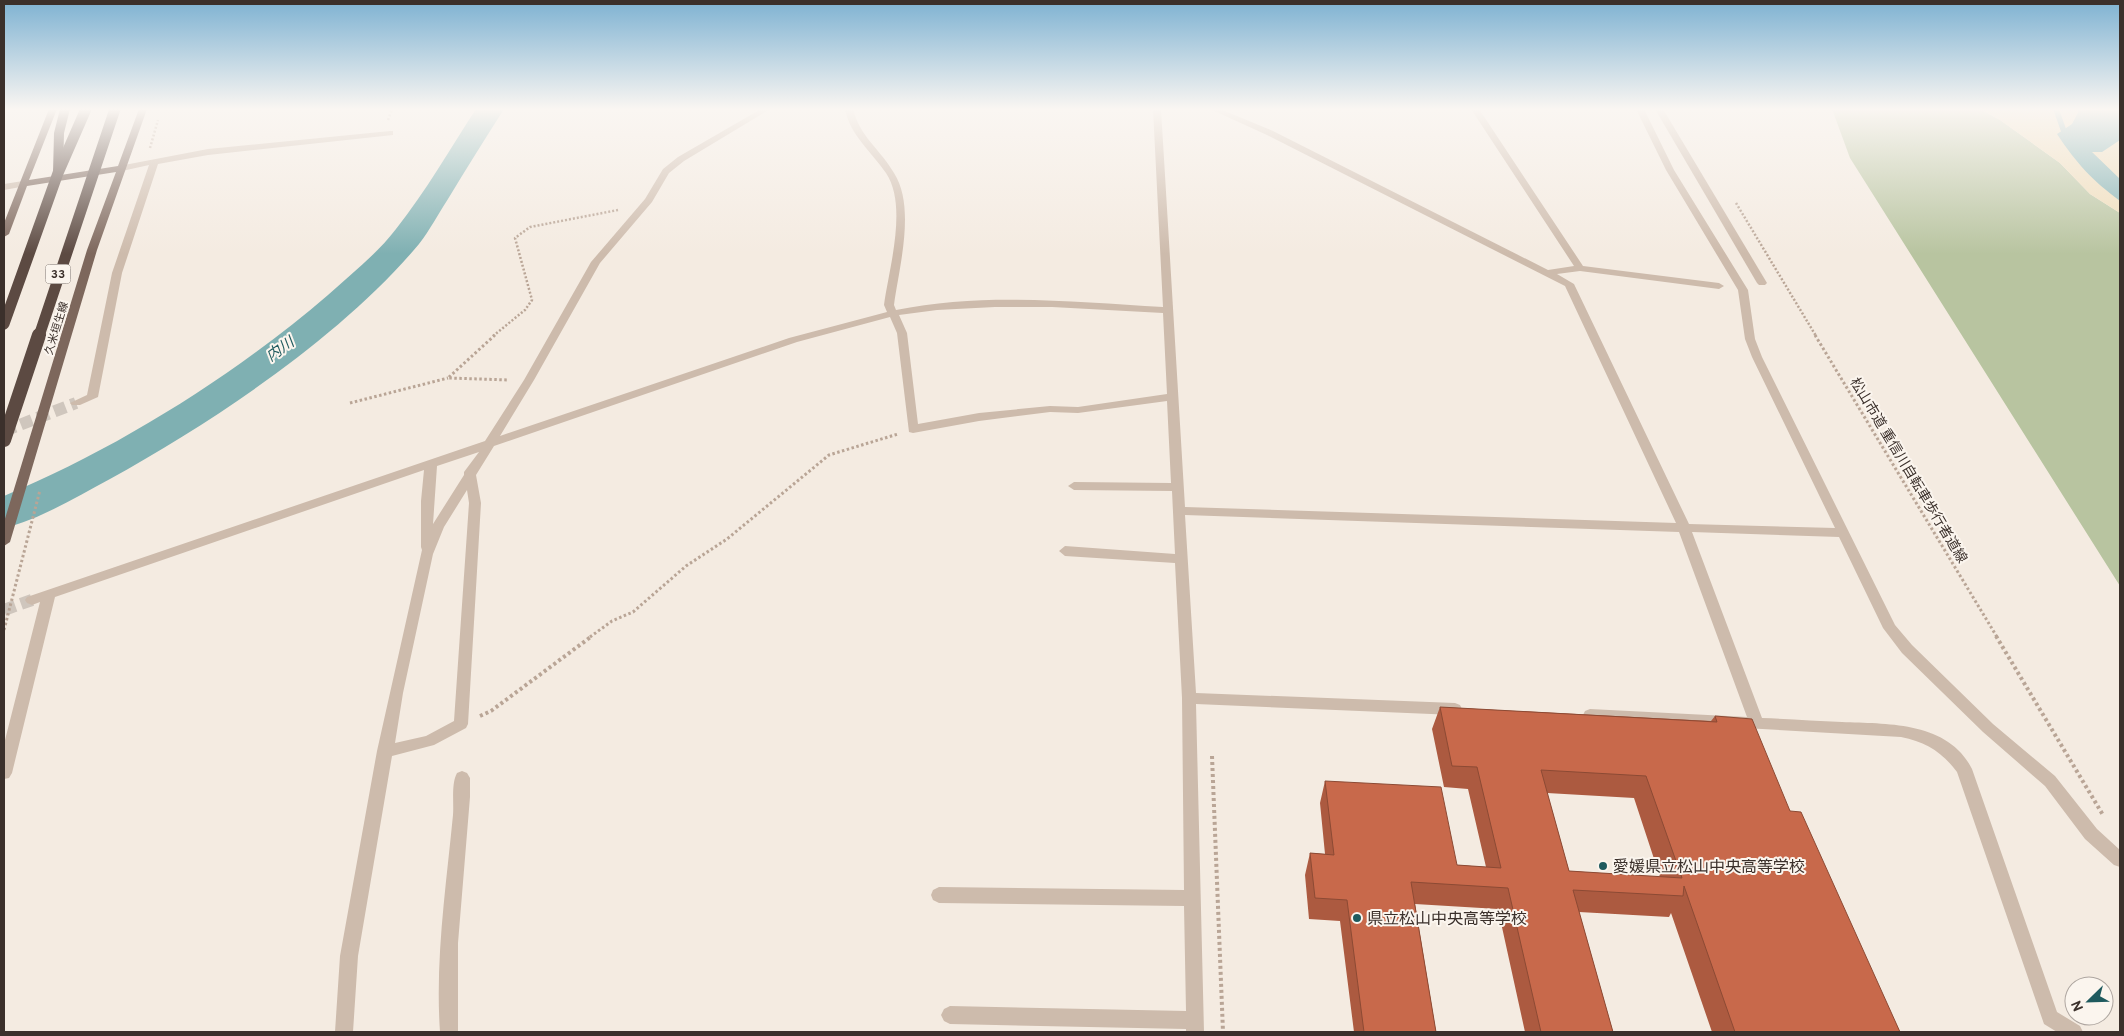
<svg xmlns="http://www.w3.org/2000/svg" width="2124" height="1036" font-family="Overpass,'Noto Sans JP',sans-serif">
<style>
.green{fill:#b8c4a0}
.sand{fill:#efdcb8}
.water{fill:#7fb0b2}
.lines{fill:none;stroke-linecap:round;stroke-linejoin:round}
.stream{stroke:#7fb0b2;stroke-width:5.5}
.river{fill:#7fb0b2;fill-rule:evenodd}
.minor-tunnel{stroke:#cfc6bd;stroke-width:12;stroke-dasharray:12 6;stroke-linecap:butt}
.path-far2{stroke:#b9a596;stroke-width:2.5;stroke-dasharray:2 2;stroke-linecap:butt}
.path-far1{stroke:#b9a596;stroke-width:3;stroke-dasharray:2.5 2.5;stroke-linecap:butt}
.path{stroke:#b9a596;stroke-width:4;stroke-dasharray:3 3;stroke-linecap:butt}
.minor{fill:#cdbbac;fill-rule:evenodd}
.major{fill:#7d675c;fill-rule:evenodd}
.highway{fill:#5c4a42;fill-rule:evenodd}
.highway-bridge-far1{stroke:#5c4a42;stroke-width:11}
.highway-bridge{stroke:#5c4a42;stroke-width:14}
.wall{fill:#ac5a40;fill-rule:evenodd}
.building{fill:#c8694b;stroke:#8c4a34;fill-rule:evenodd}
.poi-dot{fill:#1f5a5e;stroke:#fbf5ee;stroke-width:2}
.labels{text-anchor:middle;stroke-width:4;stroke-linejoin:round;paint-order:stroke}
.far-street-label{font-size:11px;fill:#3b302b;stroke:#fbf5ee}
.shield{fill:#fbf5ee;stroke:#756b66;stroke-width:1}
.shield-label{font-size:12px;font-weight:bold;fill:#3b302b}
.street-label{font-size:14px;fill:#3b302b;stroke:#fbf5ee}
.water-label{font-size:15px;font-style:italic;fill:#1f5a5e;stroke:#fbf5ee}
.near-poi-label{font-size:16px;fill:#3b302b;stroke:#fbf5ee;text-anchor:start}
</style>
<rect width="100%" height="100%" fill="#f4ebe1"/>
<path class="green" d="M1832 109H1980L2000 120 2060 163 2090 194 2120 213V586L1850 158Z"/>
<path class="sand" d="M1980 109H2120V213L2090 194 2060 163 2000 120Z"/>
<path class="water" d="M2080 109H2120V140L2102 152H2092L2120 179V201C2092 180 2077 164 2057 134L2072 124Z"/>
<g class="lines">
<path class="stream" d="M2056 109 2067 140"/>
<path class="river" d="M476 109H504C485 139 466 169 448 199 438 214 430 230 419 244 342 336 215 421 110 479 76 497 41 519 4 528V496C117 449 235 375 328 295 351 274 377 254 396 229 426 191 450 149 476 109Z"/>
<g class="minor-tunnel">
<path d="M4 431 76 403"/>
<path d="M4 610 32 600"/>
</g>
<g class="path-far2">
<path d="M388 120 392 109"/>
<path d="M150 148 158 120"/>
<path d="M1736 203 1816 336"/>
<path d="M493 336 525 310 532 300 515 238 530 227 618 210"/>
</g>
<g class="path-far1">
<path d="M495 335 448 378 509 380"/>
<path d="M1815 335 1997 637"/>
<path d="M350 403 448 378"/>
<path d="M4 630 40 490"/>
<path d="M590 637 612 621 633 612 686 566 727 539 829 455 898 434"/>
</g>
<g class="path">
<path d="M1996 636 2103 815"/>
<path d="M480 716 491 711 592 636"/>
<path d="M1212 756 1223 1032"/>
</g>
<g class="minor">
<path d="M761 109H770L684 161 669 173 652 202 600 263 534 380 500 436 789 338 887 312 884 305C889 268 908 206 886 173 871 151 850 135 845 109H853C860 137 880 149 894 173 916 207 899 267 894 305L896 310C983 292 1075 302 1163 307L1153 109H1161L1185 507 1676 523 1565 286 1267 135 1210 109H1220L1273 131 1548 270 1574 266 1471 109H1479L1583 266 1719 283 1724 286 1719 289 1580 271 1557 274 1574 284 1689 524 1835 528 1752 357 1745 339 1738 290 1666 170 1636 109H1644L1674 170 1748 290 1755 339 1762 357 1895 625 1912 645 1993 724 2055 776 2097 829 2120 850V867L2114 865 2085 839 2045 786 1983 732 1902 653 1883 628 1839 537 1692 532 1762 718C1789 719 1815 721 1842 722 1887 724 1948 721 1972 769L2057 1012 2080 1026 2083 1032H2057L2044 1024 1957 772C1942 752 1926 742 1901 737L1585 719 1583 715 1585 711 1590 709 1747 717 1679 532 1185 515 1196 693 1455 703 1460 705 1462 709 1460 713 1455 715 1196 704 1204 1032H1186V1029L950 1024 944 1021 941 1015 944 1009 950 1006 1186 1011 1184 906 939 903 933 900 931 895 933 890 939 887 1184 890 1182 698 1175 563 1065 556 1059 551 1065 546 1175 554 1172 491 1074 490 1068 486 1074 482 1171 483 1167 401 1078 413 1050 412 979 421 913 433 909 432 897 333 890 317 797 342 494 446 476 475 481 503 468 724 466 728 434 745 392 756 358 956 353 1032H335L340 956 377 751 422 550 421 547V501L424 470 55 597 12 773 9 778 4 779V744L40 602 32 605 27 603 25 600 27 597 485 441 524 380 591 262 645 199 663 169 678 157ZM995 307H1052L1163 313 1167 394 1078 407 1050 406 979 413 918 424 907 333 899 315 937 310ZM479 452 464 472V475L433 524 437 466ZM467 490 469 503 454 721 426 736 395 743 403 693 433 554 444 527Z"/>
<path d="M1655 109H1663L1767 283 1765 285H1759L1757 283Z"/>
<path d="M390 131H393V135L208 155 158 164 122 273 98 397 80 405H72L70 403 87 395 112 273 149 165 122 171 118 168 119 166 208 149Z"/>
<path d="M23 181 26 182V186L4 190V184Z"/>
<path d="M462 771 467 773 470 778V797L458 943V1032H440C435 960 446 887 453 815 454 803 451 784 457 773Z"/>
</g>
<path class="major" d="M49 109H57L29 180 118 166 139 109H147L97 250 10 542 4 546V522L87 250 116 172 27 186 9 234 4 237V223Z"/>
<path class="highway" d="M60 109H70L64 133 63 173 58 176 53 173 54 133Z"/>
<g class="highway-bridge-far1">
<path d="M4 324 58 173 86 109"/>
<path d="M39 336 115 109"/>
</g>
<path class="highway-bridge" d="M4 440 39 335"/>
</g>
<path class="wall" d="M1440 707 1711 721 1715 716 1790 811 1900 1032H1712L1671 913 1669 917 1579 912 1613 1032H1525L1498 909 1415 904 1436 1032H1354L1340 921 1309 919 1305 875 1310 853 1325 854 1320 803 1325 781 1457 865 1486 867 1468 789 1444 787 1432 729ZM1547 793 1634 798 1660 877 1569 871Z"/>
<path class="building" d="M1440 707 1717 722 1715 716 1752 719 1790 811 1801 812 1900 1032H1735L1684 886 1683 896 1573 890 1613 1032H1541L1508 888 1411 882 1436 1032H1364L1347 900 1315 898 1310 853 1334 855 1325 781 1441 787 1457 865 1501 868 1477 767 1452 766ZM1541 770 1646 776 1682 878 1569 871Z"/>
<linearGradient id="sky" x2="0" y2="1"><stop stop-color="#7eb2d2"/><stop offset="0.43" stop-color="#faf6f2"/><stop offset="1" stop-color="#faf6f2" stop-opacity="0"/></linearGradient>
<rect width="2124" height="254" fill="url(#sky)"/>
<g class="poi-dot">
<circle cx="1603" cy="866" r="5"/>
<circle cx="1357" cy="918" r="5"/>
</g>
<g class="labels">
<g class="far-street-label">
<text transform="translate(56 328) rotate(-73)" y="4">久米垣生線</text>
</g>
<rect class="shield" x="45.5" y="264.5" width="25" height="19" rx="4"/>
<g class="shield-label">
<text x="58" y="278">33</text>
</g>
<g class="street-label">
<text transform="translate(1909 470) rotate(59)" y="5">松山市道 重信川自転車歩行者道線</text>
</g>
<g class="water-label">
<text transform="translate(280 349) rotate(-35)" y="5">内川</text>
</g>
<g class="near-poi-label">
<text x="1613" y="872">愛媛県立松山中央高等学校</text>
<text x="1367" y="924">県立松山中央高等学校</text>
</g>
</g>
<rect width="2124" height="1036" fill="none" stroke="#3b302b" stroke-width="10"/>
<g transform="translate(2089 1001) rotate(247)"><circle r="24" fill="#fbf5ee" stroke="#aea6a0"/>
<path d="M0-4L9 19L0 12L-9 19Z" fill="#1f5a5e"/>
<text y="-8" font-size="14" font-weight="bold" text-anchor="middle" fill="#3b302b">N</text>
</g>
</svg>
